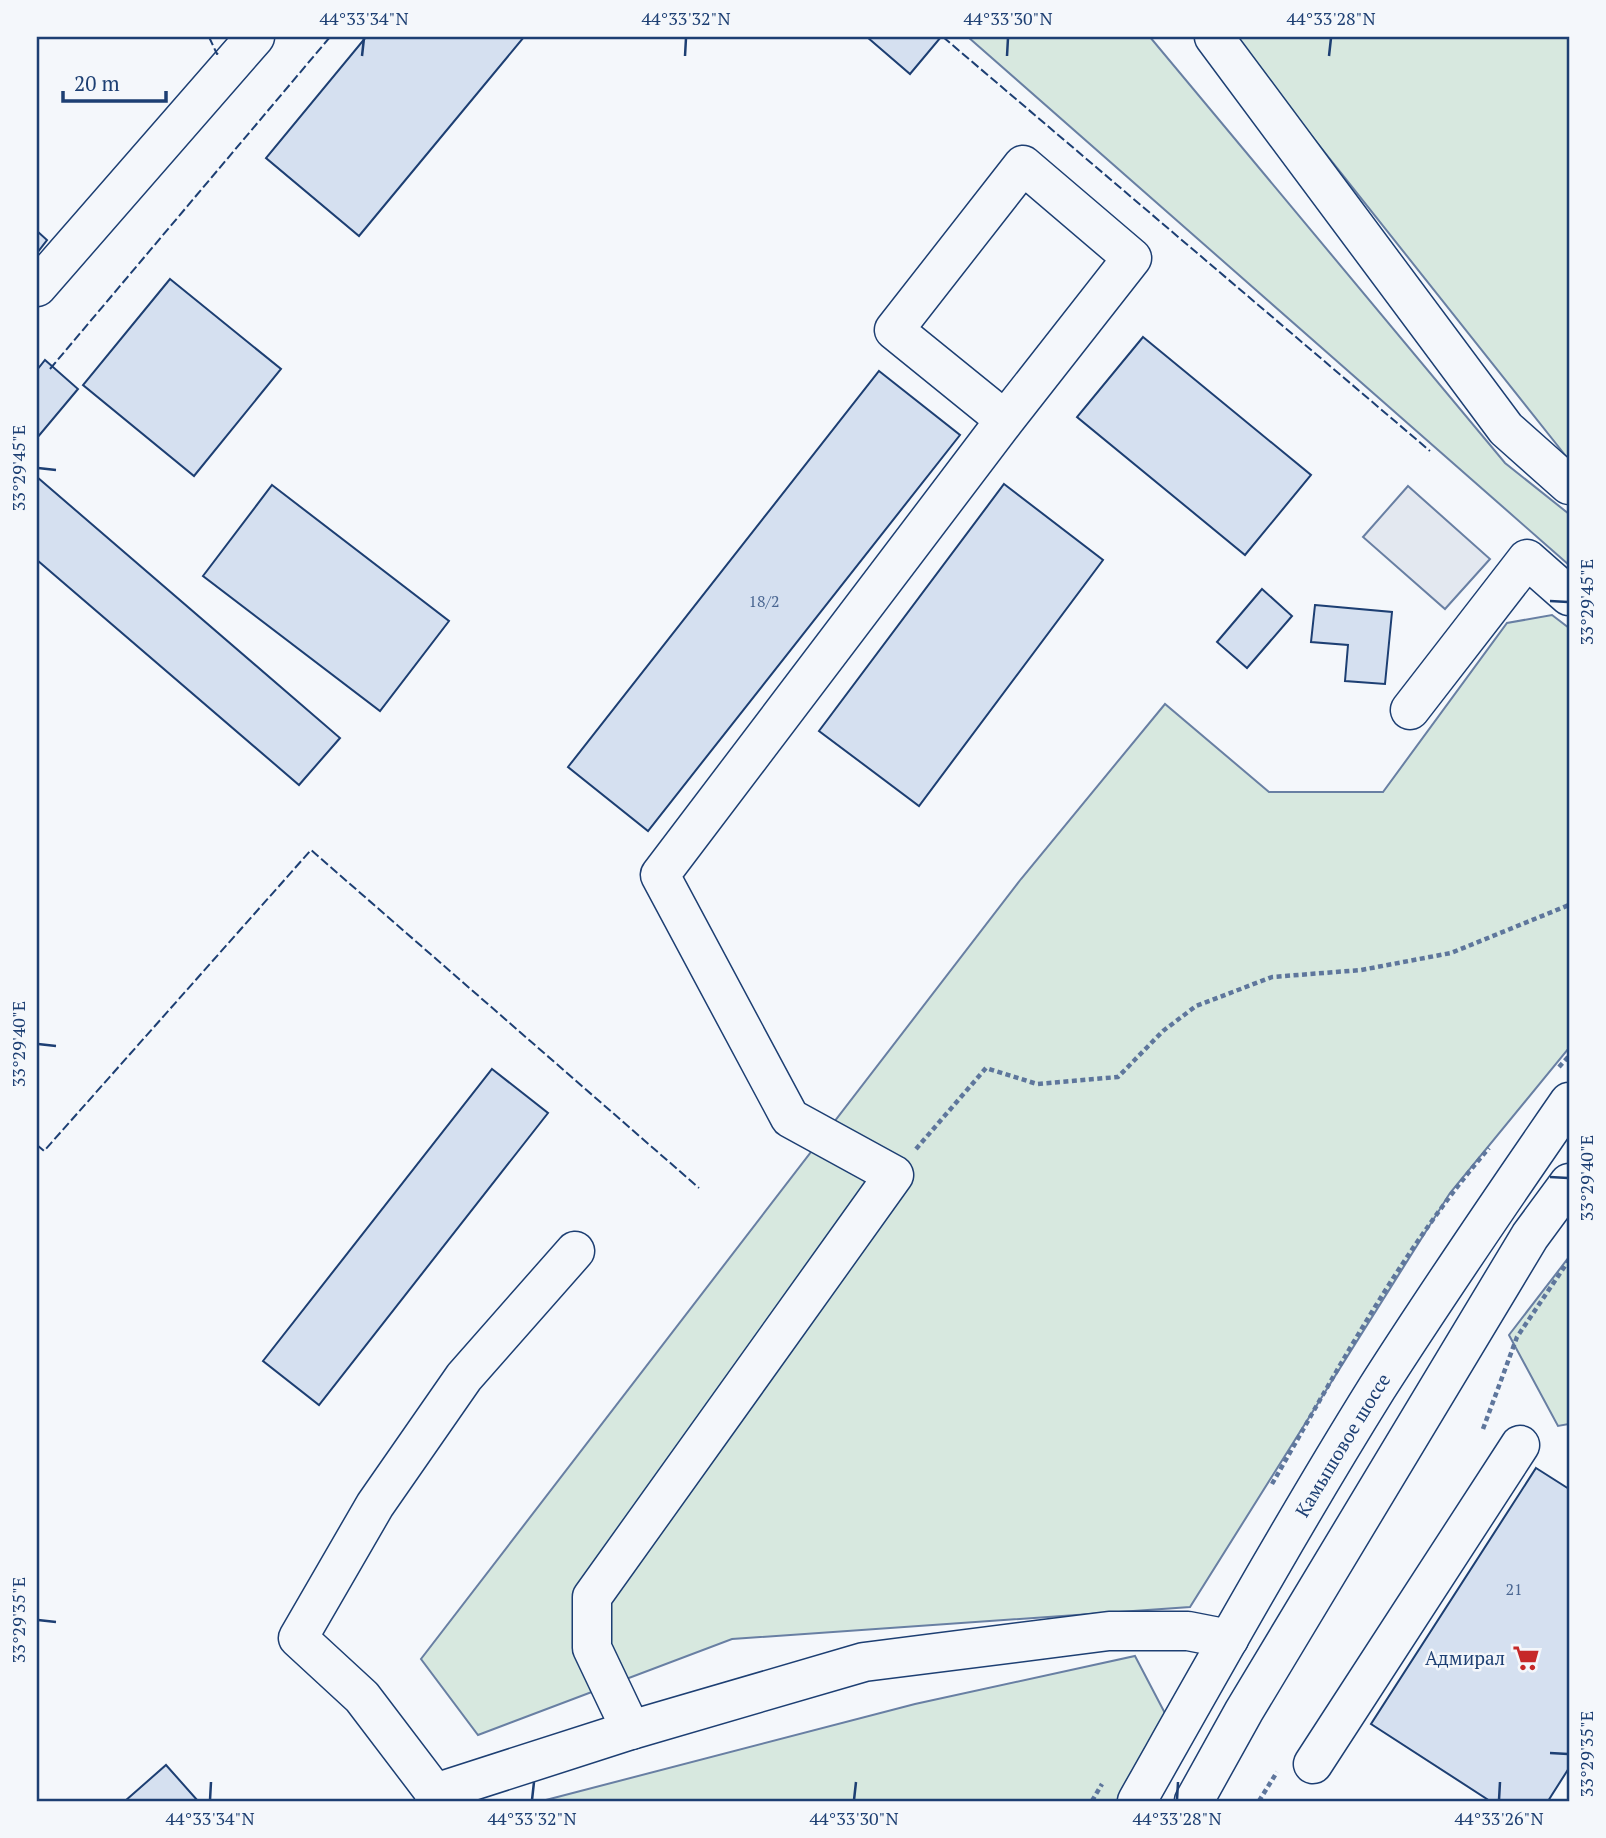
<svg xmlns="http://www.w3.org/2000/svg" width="1606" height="1838" font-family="'PT Serif',serif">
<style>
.green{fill:#d7e8df;stroke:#687fa3;stroke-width:2}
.parking{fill:#e3e8f0;stroke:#687fa3;stroke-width:2}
.building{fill:#d5e0f0;stroke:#1d3f73;stroke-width:2}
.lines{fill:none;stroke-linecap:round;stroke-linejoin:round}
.minor-casing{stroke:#1d3f73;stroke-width:41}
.major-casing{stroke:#1d3f73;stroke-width:41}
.path{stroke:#5e769c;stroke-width:4.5;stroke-dasharray:5 3.5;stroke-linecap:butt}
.minor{stroke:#f4f7fb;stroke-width:38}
.major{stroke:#f4f7fb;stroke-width:38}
.fence{stroke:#1d3f73;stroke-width:2;stroke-dasharray:9 3.5;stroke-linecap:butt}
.ticks{fill:none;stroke:#1d3f73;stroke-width:2.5}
.labels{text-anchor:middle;stroke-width:5;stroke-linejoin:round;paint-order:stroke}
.number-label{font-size:16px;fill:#4b6792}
.street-label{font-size:19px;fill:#1d3f73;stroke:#f4f7fb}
.poi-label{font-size:19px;fill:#1d3f73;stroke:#f4f7fb;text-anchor:end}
.neatline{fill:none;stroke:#1d3f73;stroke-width:2.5}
.ticks-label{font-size:18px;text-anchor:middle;fill:#1d3f73}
</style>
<rect width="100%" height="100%" fill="#f4f7fb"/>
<g class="green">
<path d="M968 37H1150L1505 463 1569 514V565Z"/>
<path d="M1233 37H1569V460Z"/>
<path d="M1552 615 1569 628V1048L1450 1193 1190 1607 732 1639 478 1735 421 1659 1021 879 1165 704 1269 792H1383L1507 623Z"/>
<path d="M1569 1257V1424L1558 1426 1509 1335Z"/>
<path d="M1135 1656 1168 1719 1121 1801H542L915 1704Z"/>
</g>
<path class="parking" d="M1408 486 1490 559 1445 609 1363 537Z"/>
<g class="building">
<path d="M366 37H524L359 236 266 158Z"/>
<path d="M867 37H941L910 74Z"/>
<path d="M37 231 47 240 37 253Z"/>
<path d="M170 279 281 369 194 476 83 385Z"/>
<path d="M1143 337 1311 475 1245 555 1077 417Z"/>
<path d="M45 360 78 389 37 438V370Z"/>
<path d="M879 371 960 435 648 831 568 767Z"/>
<path d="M37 477 340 738 299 785 37 560Z"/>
<path d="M1004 484 1103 560 919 806 819 731Z"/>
<path d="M272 485 449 621 380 711 203 576Z"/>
<path d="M1262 589 1292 616 1247 668 1217 642Z"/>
<path d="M1315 605 1392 612 1385 684 1345 681 1348 645 1311 642Z"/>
<path d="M492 1069 548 1113 319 1405 263 1361Z"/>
<path d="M1536 1468 1569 1489V1768L1548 1801H1490L1371 1724Z"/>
<path d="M166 1765 198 1801H125Z"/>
</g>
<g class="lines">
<g class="minor-casing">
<g id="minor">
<path d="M1214 37 1506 429 1569 485"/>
<path d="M37 287 255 37"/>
<path d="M1410 710 1527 559 1569 596"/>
<path d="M631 1730 592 1648V1597L894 1175 790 1118 660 875 1005 420 1132 258 1023 165 894 330 1005 420"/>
<path d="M1313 1764 1520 1445"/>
<path d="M435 1793 631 1730 864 1662 1109 1631H1188L1229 1639"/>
<path d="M434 1801 435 1793 362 1697 298 1638 375 1505 464 1377 575 1251"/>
</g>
</g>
<g class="major-casing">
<g id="major">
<path id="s1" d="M1137 1801C1215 1663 1293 1523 1377 1388 1439 1291 1504 1196 1569 1102"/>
<path d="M1194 1801 1244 1711 1530 1236 1569 1183"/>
</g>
</g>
<g class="path">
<path d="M1559 1067 1569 1056"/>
<path d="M916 1149 986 1068 1037 1084 1118 1077 1163 1031 1196 1006 1272 977 1361 970 1451 953 1569 905"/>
<path d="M1483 1429 1517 1337 1569 1260"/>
<path d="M1272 1484C1338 1369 1402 1249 1489 1148"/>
<path d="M1092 1801 1102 1784"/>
<path d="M1259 1801 1277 1772"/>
</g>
<use href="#minor" class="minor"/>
<use href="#major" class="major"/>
<g class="fence">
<path d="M209 37 217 54 218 53"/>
<path d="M943 37 1430 451"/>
<path d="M50 369 330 37"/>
<path d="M37 1145 44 1151 311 850 699 1188"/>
</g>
</g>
<path class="ticks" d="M362 56 364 38M685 56 686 38M1007 56 1008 38M1329 56 1331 38M38 468 56 470M1550 601 1568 602M38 1044 56 1046M1550 1177 1568 1178M38 1620 56 1622M1550 1753 1568 1754M210 1800 211 1782M532 1800 534 1782M854 1800 856 1782M1177 1800 1178 1782M1499 1800 1500 1782"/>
<defs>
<g id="supermarket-bare" transform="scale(2.1)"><path d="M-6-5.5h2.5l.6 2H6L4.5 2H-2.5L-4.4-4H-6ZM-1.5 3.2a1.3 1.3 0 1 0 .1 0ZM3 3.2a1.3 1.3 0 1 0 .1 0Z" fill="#c62828" stroke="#f4f7fb" stroke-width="2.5" paint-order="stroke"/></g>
</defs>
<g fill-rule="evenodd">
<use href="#supermarket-bare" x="1526" y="1658"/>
</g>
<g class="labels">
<g class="number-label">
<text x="764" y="607">18/2</text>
<text x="1514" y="1595">21</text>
</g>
<g class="street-label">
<text dy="7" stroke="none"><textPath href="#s1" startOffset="411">Камышовое шоссе</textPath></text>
</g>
<g class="poi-label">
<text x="1505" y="1665">Адмирал</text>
</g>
</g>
<rect width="1606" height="1838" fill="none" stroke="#f4f7fb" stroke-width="77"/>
<path d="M63 91v10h103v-10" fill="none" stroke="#1d3f73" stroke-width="3.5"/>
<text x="74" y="91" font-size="21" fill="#1d3f73" stroke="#f4f7fb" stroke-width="5" paint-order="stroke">20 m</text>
<rect x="38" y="38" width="1530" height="1762" class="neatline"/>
<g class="ticks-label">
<text x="364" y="25">44°33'34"N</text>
<text x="686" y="25">44°33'32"N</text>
<text x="1008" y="25">44°33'30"N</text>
<text x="1331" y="25">44°33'28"N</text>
<text transform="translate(19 468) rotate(-90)" y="6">33°29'45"E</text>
<text transform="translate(1587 602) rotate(-90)" y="6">33°29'45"E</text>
<text transform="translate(19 1044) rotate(-90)" y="6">33°29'40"E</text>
<text transform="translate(1587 1178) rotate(-90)" y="6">33°29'40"E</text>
<text transform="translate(19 1620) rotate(-90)" y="6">33°29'35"E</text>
<text transform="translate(1587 1754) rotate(-90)" y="6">33°29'35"E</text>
<text x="210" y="1825">44°33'34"N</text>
<text x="532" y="1825">44°33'32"N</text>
<text x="854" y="1825">44°33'30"N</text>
<text x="1177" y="1825">44°33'28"N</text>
<text x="1499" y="1825">44°33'26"N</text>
</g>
</svg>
